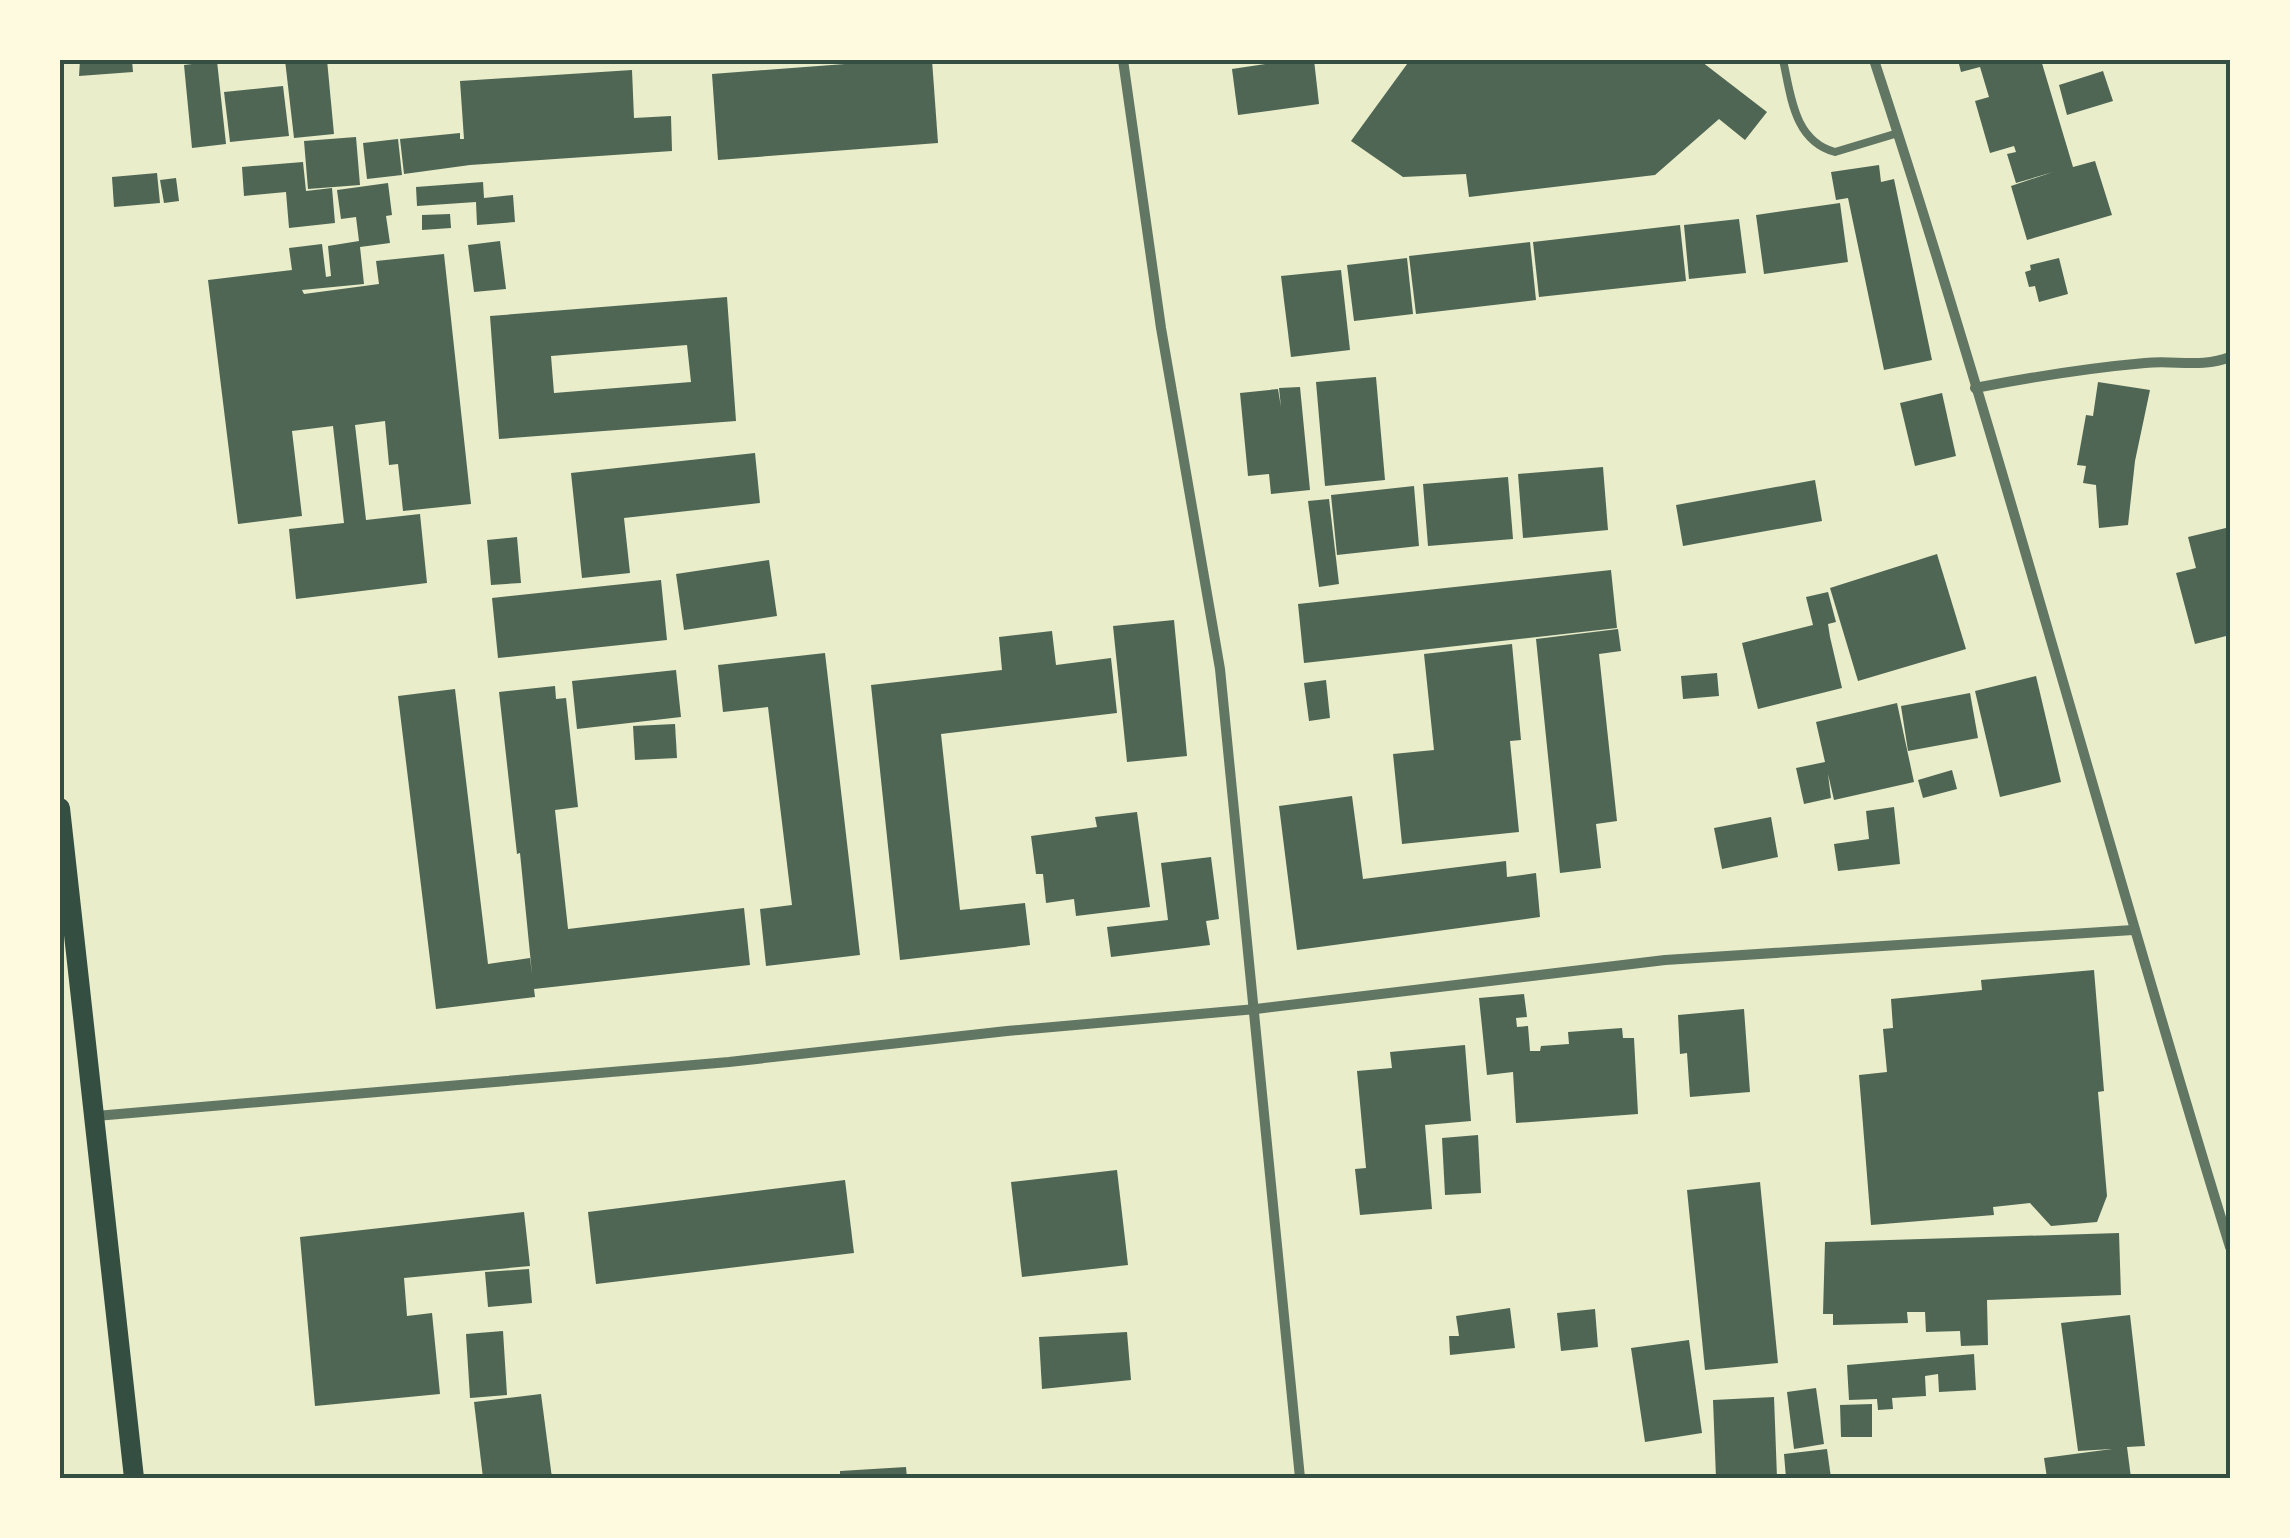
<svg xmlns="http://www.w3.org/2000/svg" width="2290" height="1538" font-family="'Nunito Sans',sans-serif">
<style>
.building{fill:#4f6655;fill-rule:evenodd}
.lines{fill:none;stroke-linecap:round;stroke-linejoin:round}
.service{stroke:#617663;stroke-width:8}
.minor{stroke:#617663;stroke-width:10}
.secondary{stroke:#344e41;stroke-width:20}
.neatline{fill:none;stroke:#344e41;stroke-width:4}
</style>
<rect width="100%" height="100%" fill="#e9edc9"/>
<g class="building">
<path d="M80 60H132L133 72 79 76Z"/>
<path d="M285 60H327L334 134 294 138Z"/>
<path d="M898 60H932L938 143 718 160 712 74Z"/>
<path d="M1293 60H1314L1319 104 1238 115 1232 69Z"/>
<path d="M1410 60H1704L1702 62 1767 112 1745 140 1719 119 1655 175 1469 197 1466 174 1403 177 1351 141Z"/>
<path d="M1958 60H2041L2073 167 2095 161 2112 215 2027 240 2011 186 2053 172 2016 183 2007 154 2016 152 2014 146 1990 153 1975 101 1989 97 1980 67 1961 72Z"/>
<path d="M217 61 226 144 192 148 184 65Z"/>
<path d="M632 70 634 118 671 116 672 151 470 165 404 174 400 139 460 133V139H464L460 81Z"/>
<path d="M2103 71 2113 101 2067 115 2059 85Z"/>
<path d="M283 86 289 136 230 142 224 92Z"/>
<path d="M356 137 360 185 308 189 304 141Z"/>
<path d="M398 139 402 175 367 179 363 143Z"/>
<path d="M303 162 306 191 332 188 335 223 289 228 286 192 244 196 242 167Z"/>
<path d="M1879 165 1881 182 1894 179 1932 360 1884 370 1848 198 1836 200 1831 172Z"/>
<path d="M157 173 160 203 114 207 112 177Z"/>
<path d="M176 178 179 201 164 203 160 180Z"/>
<path d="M483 182 484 198 513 195 515 222 477 225 476 202 417 206 416 187Z"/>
<path d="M388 183 392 215 386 216 390 243 360 247 364 284 302 290 304 294 379 284 376 261 444 254 471 504 403 511 398 464 389 465 385 421 355 425 366 520 420 514 427 583 296 599 289 529 344 523 333 426 292 431 302 516 238 524 208 280 292 270 289 248 322 244 326 277 331 276 328 246 359 241 356 217 341 219 337 190Z"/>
<path d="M1840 203 1848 262 1764 274 1756 215Z"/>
<path d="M450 214 451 228 422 230V215Z"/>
<path d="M1739 219 1746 273 1689 279 1684 225Z"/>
<path d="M1680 225 1686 281 1539 297 1533 242Z"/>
<path d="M500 241 506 289 474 292 468 245Z"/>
<path d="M1530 242 1536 300 1416 314 1409 256Z"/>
<path d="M1407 258 1413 314 1354 321 1347 265Z"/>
<path d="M2059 258 2068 294 2039 302 2035 286 2029 287 2025 272 2031 270 2030 265Z"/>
<path d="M1341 270 1350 350 1291 357 1281 276Z"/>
<path d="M727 297 736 421 499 439 490 316ZM687 345 691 382 554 393 551 356Z"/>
<path d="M1376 377 1385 480 1325 486 1316 382Z"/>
<path d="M2098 382 2150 390 2135 461 2128 525 2099 528 2096 485 2083 483 2086 466 2077 465 2086 415 2093 416Z"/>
<path d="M1300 387 1310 490 1271 494 1269 474 1248 476 1240 393 1278 389 1281 407 1279 388Z"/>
<path d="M1942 393 1956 456 1915 466 1900 403Z"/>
<path d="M755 453 760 503 624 518 630 573 582 578 571 473Z"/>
<path d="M1603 467 1608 530 1523 538 1518 474Z"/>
<path d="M1508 477 1513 539 1428 546 1423 484Z"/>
<path d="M1815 480 1822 521 1683 546 1676 505Z"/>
<path d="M1414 486 1419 546 1337 555 1331 495Z"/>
<path d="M1329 499 1339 584 1319 587 1308 501Z"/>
<path d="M2230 527V635L2195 644 2176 573 2196 568 2188 537Z"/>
<path d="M517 537 521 583 491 585 487 540Z"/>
<path d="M1937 554 1966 649 1858 681 1830 588Z"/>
<path d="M769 560 777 616 684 630 676 574Z"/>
<path d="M1611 570 1617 628 1304 663 1298 604Z"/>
<path d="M661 580 667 640 498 658 492 598Z"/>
<path d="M1828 592 1836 622 1828 624 1830 637 1842 688 1758 709 1742 643 1813 625 1806 597Z"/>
<path d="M1174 620 1187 756 1127 762 1113 626Z"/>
<path d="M1618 629 1621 651 1599 654 1617 821 1596 824 1601 868 1560 873 1536 639Z"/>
<path d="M1052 631 1056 665 1111 658 1117 713 941 734 960 910 1025 903 1030 945 900 960 871 685 1002 670 999 637Z"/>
<path d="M1512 644 1521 740 1510 741 1519 832 1402 844 1393 754 1434 750 1424 654Z"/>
<path d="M825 653 860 955 766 966 760 909 792 905 768 707 723 712 718 665Z"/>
<path d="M676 670 681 717 577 729 572 681Z"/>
<path d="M1717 673 1719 696 1683 699 1681 676Z"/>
<path d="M2036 676 2061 782 2000 797 1975 691Z"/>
<path d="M1326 680 1330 718 1309 721 1304 683Z"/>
<path d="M555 686 556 699 566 698 578 807 555 810 568 929 744 908 750 965 534 989 535 997 436 1009 398 696 455 689 488 964 530 958 532 974 520 853 517 854 499 692Z"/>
<path d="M1970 693 1978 738 1908 751 1901 706Z"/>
<path d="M1897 703 1914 782 1834 800 1828 774 1831 798 1804 804 1796 768 1825 762 1816 722Z"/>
<path d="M675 724 677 758 635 760 633 726Z"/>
<path d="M1952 770 1957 789 1923 798 1918 780Z"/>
<path d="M1352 796 1363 879 1506 861 1507 877 1536 873 1540 917 1297 950 1279 806Z"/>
<path d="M1894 807 1900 864 1838 871 1834 844 1869 839 1866 811Z"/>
<path d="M1137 812 1150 907 1076 916 1074 899 1046 903 1043 874H1036L1031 836 1097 827 1095 817Z"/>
<path d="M1771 817 1778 857 1722 869 1714 828Z"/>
<path d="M1211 857 1219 919 1206 921 1210 945 1111 957 1107 927 1168 920 1161 863Z"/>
<path d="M2094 970 2104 1091 2098 1092 2107 1196 2097 1222 2051 1226 2030 1203 1993 1207 1994 1215 1871 1225 1859 1075 1887 1072 1883 1029 1893 1028 1891 999 1982 990 1981 980Z"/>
<path d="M1524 994 1527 1017 1516 1018 1517 1027 1528 1026 1530 1051H1540L1541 1046 1569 1044 1568 1032 1622 1028 1623 1038H1634L1638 1114 1516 1123 1513 1072 1487 1075 1479 998Z"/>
<path d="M1744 1009 1750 1092 1690 1097 1687 1053 1680 1054 1678 1015Z"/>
<path d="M1465 1045 1471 1121 1425 1125 1432 1209 1360 1215 1355 1169 1366 1168 1357 1071 1392 1068 1390 1052Z"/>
<path d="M1478 1135 1481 1193 1445 1195 1442 1138Z"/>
<path d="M1117 1170 1128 1265 1022 1277 1011 1182Z"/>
<path d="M845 1180 854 1253 596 1284 588 1212Z"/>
<path d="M1760 1182 1778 1363 1705 1370 1687 1190Z"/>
<path d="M524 1212 530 1266 404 1278 407 1316 432 1313 440 1394 315 1406 300 1237Z"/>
<path d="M2119 1233 2121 1295 1987 1300 1988 1345 1961 1346 1960 1331 1926 1332 1925 1312H1907L1908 1323 1833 1325V1314H1823L1825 1242Z"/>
<path d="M529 1269 532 1303 488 1307 485 1272Z"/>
<path d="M1510 1308 1515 1348 1450 1355 1449 1336H1459L1456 1316Z"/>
<path d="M1595 1309 1598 1347 1561 1351 1557 1313Z"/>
<path d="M2130 1315 2145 1446 2127 1447 2131 1478H2047L2044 1458 2112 1449 2078 1451 2061 1323Z"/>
<path d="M503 1331 507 1395 470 1398 466 1334Z"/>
<path d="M1127 1332 1131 1380 1042 1389 1039 1337Z"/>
<path d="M1689 1340 1702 1433 1645 1442 1631 1348Z"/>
<path d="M1974 1354 1976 1390 1939 1392 1938 1374 1925 1376 1926 1396 1892 1398 1893 1409 1878 1410 1877 1399 1849 1400 1847 1365Z"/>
<path d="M1816 1388 1824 1444 1794 1449 1787 1392Z"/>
<path d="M541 1394 552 1478H483L474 1402Z"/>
<path d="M1774 1397 1777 1478H1716L1713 1400Z"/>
<path d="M1872 1404V1437H1841L1840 1405Z"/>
<path d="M1827 1449 1831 1478H1786L1784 1454Z"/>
<path d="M906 1467 907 1478H840V1471Z"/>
</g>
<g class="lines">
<path class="service" d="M1783 60C1791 96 1794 141 1835 152L1898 133"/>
<g class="minor">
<path d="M1123 60 1161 328 1220 669 1300 1478"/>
<path d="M1874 60C2003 452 2108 853 2230 1247"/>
<path d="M1975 388C2032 377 2088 368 2145 363 2175 360 2202 368 2230 357"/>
<path d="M96 1116 729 1062 1007 1031 1256 1009 1665 960 2133 930"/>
</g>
<path class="secondary" d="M60 808 134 1478"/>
</g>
<rect width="2290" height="1538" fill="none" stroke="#fefae0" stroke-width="125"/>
<rect x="62" y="62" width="2166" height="1414" class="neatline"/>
</svg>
